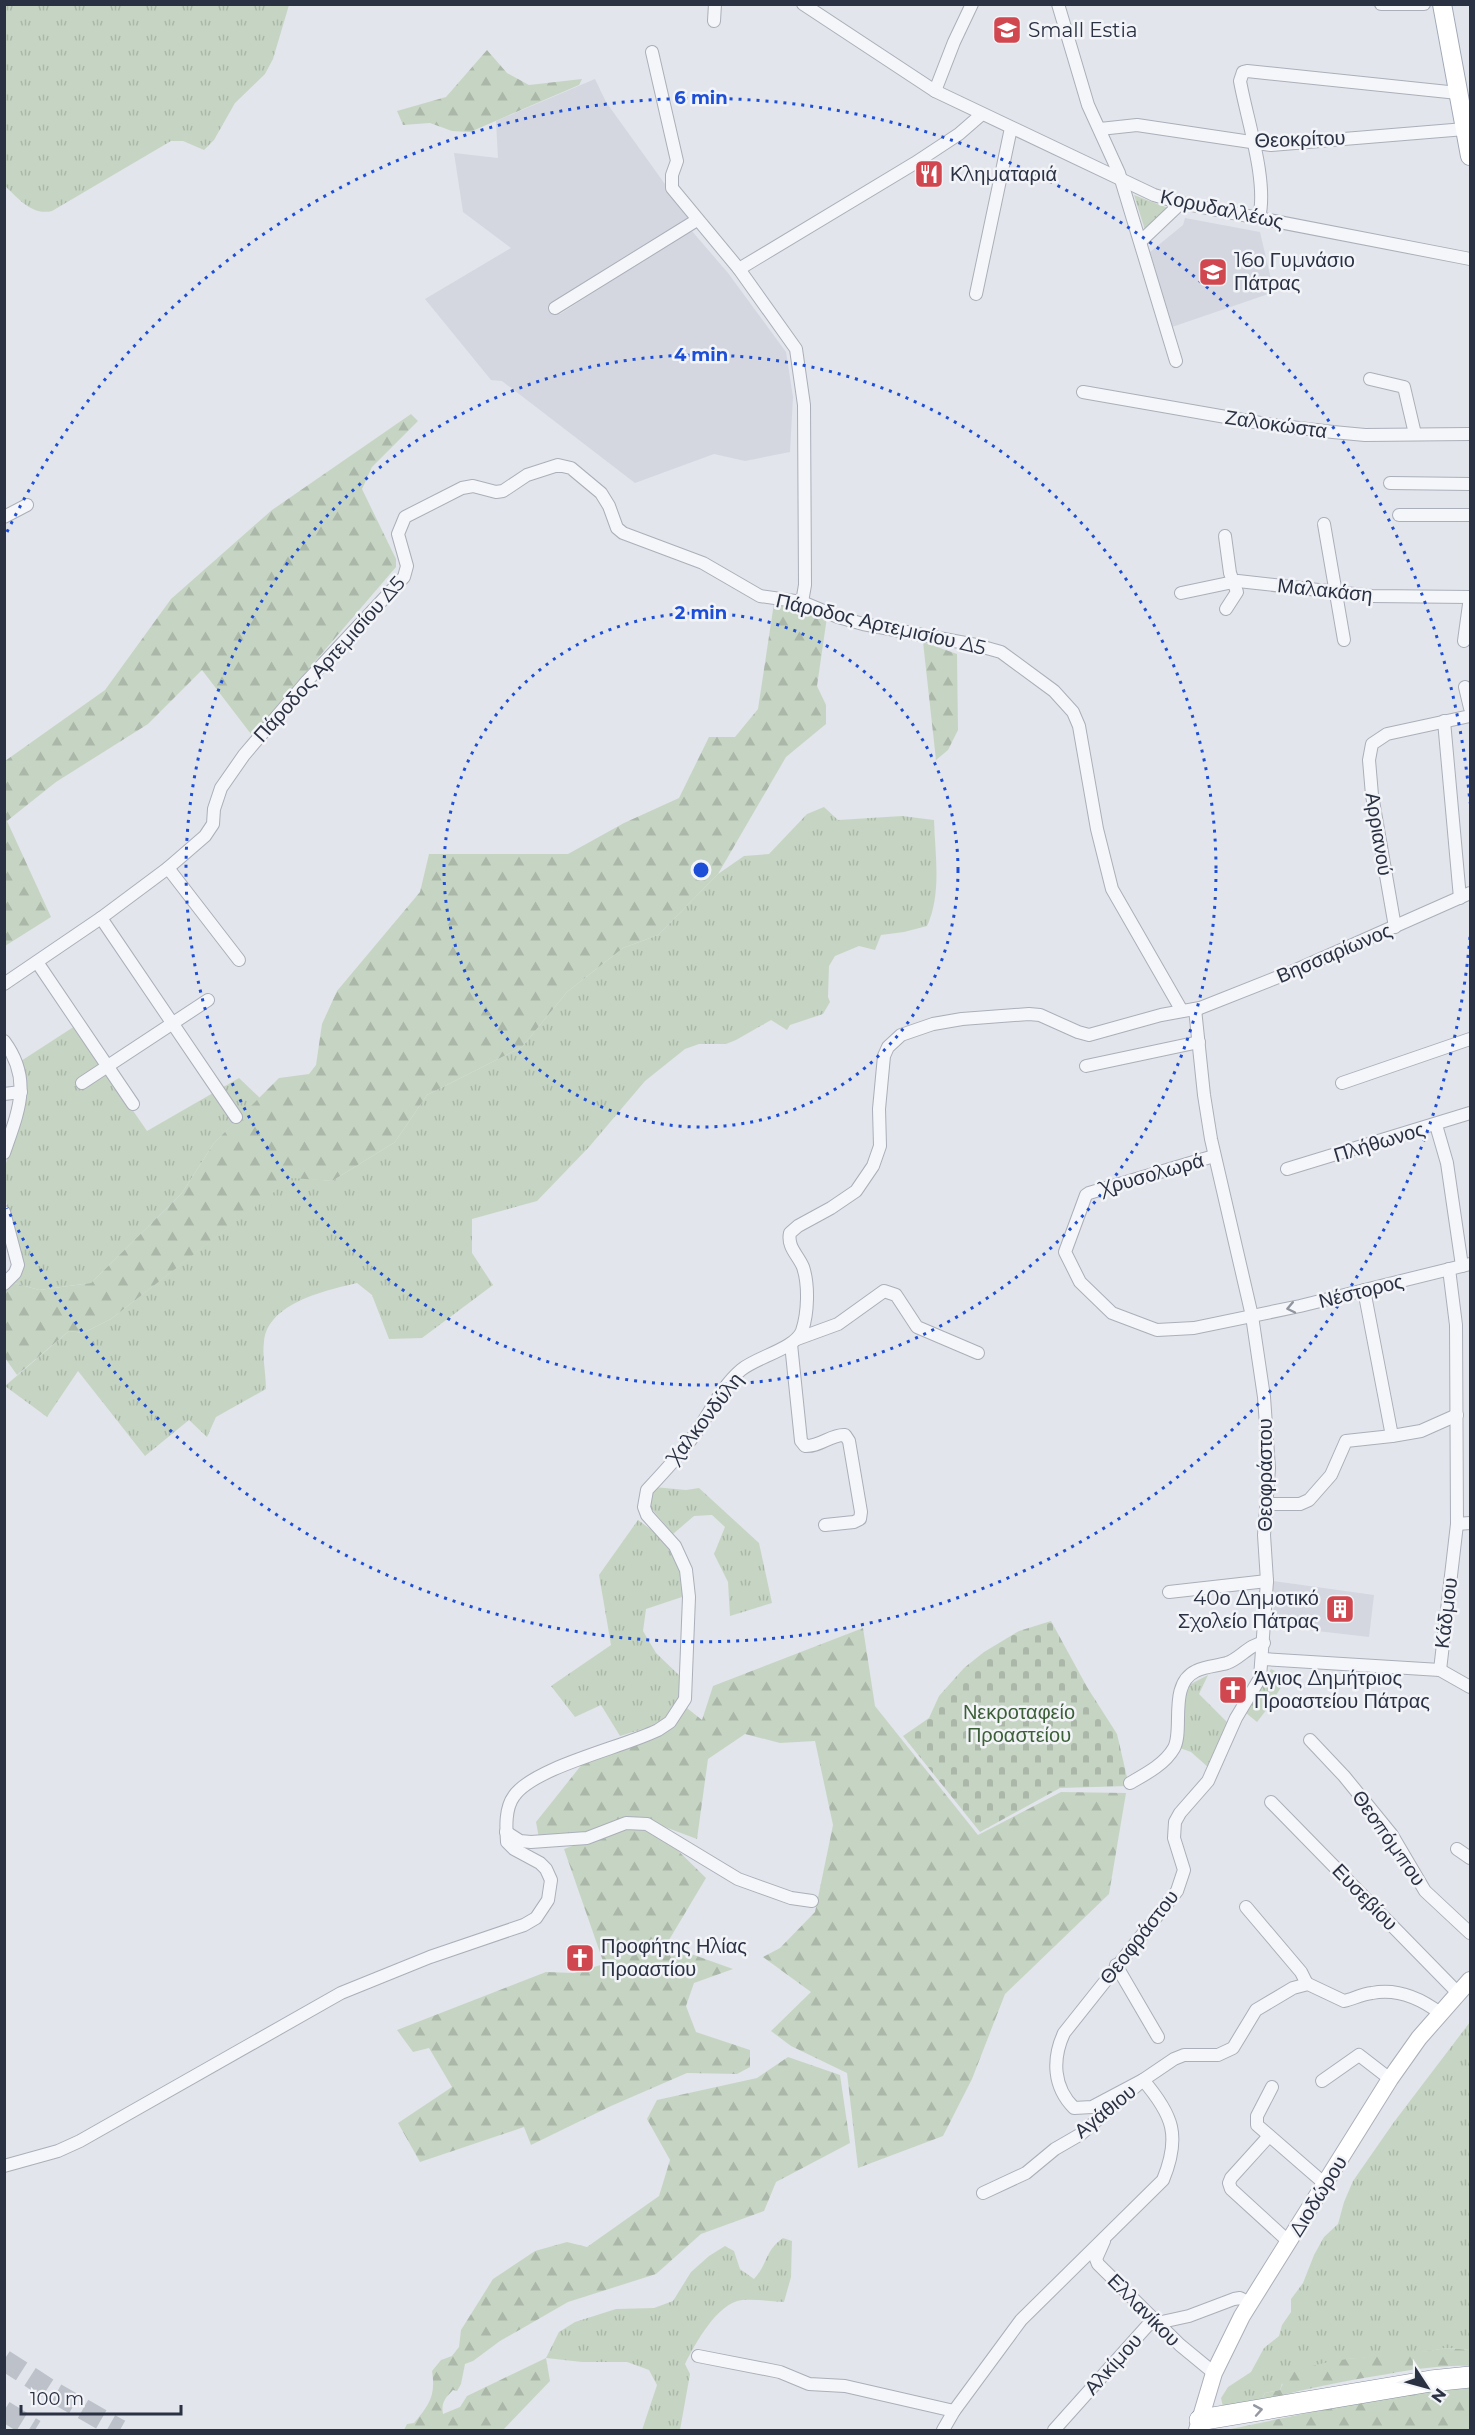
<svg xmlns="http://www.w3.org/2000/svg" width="1475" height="2435" font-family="Montserrat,sans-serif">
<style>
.built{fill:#d4d7e0}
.grass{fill:url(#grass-tufts)}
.forest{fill:url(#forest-firs)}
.cemetery{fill:url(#cemetery-stones)}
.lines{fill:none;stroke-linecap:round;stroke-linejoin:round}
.highway-tunnel{stroke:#bdc1c9;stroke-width:21;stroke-dasharray:21 10;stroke-linecap:butt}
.street-casing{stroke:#abafb9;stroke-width:14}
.secondary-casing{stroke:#abafb9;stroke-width:18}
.primary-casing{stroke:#a1a8b6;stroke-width:20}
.highway-casing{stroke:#8991a1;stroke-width:22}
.street{stroke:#f5f6f9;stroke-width:12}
.secondary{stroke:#fff;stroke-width:16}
.primary{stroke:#fff;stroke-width:18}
.highway{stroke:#fff;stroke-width:21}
.oneway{stroke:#90949e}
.oneway2{stroke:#9498a1}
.ring{fill:none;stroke:#1d4ed8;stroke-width:3;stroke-dasharray:3 6}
.labels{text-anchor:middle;stroke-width:5;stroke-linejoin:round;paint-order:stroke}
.poi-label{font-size:20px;fill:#2a3143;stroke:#f2f4f8;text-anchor:start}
.street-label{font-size:20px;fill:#2a3143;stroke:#f2f4f8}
.park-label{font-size:20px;fill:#3b5f37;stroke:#f2f4f8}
.centre{fill:#1d4ed8;stroke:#f2f4f8;stroke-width:3}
.ring-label{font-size:18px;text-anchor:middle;font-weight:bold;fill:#1d4ed8;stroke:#f2f4f8;stroke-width:5;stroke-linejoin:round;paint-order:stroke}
</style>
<defs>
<pattern id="grass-tufts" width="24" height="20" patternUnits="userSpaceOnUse" patternTransform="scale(1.5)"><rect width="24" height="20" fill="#c6d5c3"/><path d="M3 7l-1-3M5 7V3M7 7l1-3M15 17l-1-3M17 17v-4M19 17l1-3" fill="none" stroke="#aab7a9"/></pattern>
<pattern id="forest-firs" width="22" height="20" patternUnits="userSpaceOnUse" patternTransform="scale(1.5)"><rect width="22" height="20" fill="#c6d5c3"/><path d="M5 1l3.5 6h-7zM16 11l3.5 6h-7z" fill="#aab7a9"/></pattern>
<pattern id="cemetery-stones" width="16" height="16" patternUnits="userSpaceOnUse" patternTransform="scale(1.5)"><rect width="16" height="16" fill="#c6d5c3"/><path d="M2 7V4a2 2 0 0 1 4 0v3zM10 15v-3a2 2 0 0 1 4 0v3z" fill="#aab7a9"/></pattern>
</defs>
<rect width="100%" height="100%" fill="#e2e5eb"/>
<g class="built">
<path d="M595 79 606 102 690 219 552 304 560 314 691 230 728 273 786 352 793 397 790 452 745 461 714 454 635 483 502 381 491 380 425 299 511 248 463 212 454 153 498 158 496 121Z"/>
<path d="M1185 218 1260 232 1274 292 1172 327 1150 252 1183 225Z"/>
<path d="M1273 1581 1374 1595 1369 1637 1274 1626Z"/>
</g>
<g class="grass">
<path d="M5 4H289V5L273 59 265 74 235 103 214 140 204 150 183 141H171L52 211C32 216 18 198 5 186Z"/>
<path d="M1134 195 1168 208 1145 230Z"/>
<path d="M824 807 838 820 902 816 934 820C935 854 942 894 927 926L904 932 881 935 875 950 859 946 835 956 829 966 828 997 830 1002 823 1014 790 1025 787 1030 771 1020 736 1040 726 1044H699L685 1049 645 1081 589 1147 537 1201 472 1219V1253L493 1285 422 1338 389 1339 372 1295 357 1283C327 1290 267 1303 264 1342 262 1357 266 1374 266 1389L216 1417 207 1437 189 1420 145 1456 78 1371 47 1417 5 1386 69 1331 83 1333 111 1319 292 1177 332 1181 395 1142 427 1095 522 1047 567 992 623 948 658 935 718 874 744 856 769 854 807 814Z"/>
<path d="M75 1026 147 1131 239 1078 260 1098 214 1143 182 1193 91 1283 39 1290 11 1282 18 1274 5 1194 4 1170 13 1139 21 1061Z"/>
<path d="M654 1487 686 1490 699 1488 759 1543 772 1603 730 1616 728 1582 714 1554 725 1527 712 1515 694 1516 673 1534 650 1507 651 1491Z"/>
<path d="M638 1520 667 1541 679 1566 685 1596 646 1609 643 1631 656 1653 682 1678C681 1720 653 1726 620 1736L601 1705 575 1717 551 1686 611 1645 599 1575Z"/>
<path d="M1271 1669 1287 1677 1271 1704 1257 1722 1246 1713Z"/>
<path d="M1208 1675 1199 1694 1227 1722 1209 1768 1191 1752 1180 1748 1184 1697 1189 1685Z"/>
<path d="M1470 2022V2350L1447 2348 1411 2354 1348 2359 1282 2384 1280 2390 1265 2393 1261 2401 1223 2407 1221 2398 1228 2387 1251 2372 1264 2348 1279 2336 1282 2325 1291 2312V2299L1303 2283 1314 2255 1324 2237 1338 2224 1344 2202 1353 2181 1394 2122Z"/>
<path d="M783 2238 792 2241 791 2277 784 2302C770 2301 755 2299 742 2300 717 2303 695 2344 685 2364L690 2374 680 2430H642L657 2385 649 2370 627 2362H582L546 2358 559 2332 575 2322 616 2309 654 2308 673 2301 691 2272 709 2256 725 2246 734 2251 740 2269 754 2279C768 2264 765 2250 783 2238Z"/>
</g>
<g class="forest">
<path d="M487 50 507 73 529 85 582 79 579 85 470 132 452 131 430 123 403 125 397 111 446 97Z"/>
<path d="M411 414 418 421 372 467 362 489 396 559V567L282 700 254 738 202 670 148 724 56 782 7 821 51 917 5 946V761L105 690 171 599 272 510Z"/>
<path d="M774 603 806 608 827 617 817 686 826 705V724L786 757 718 874 658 935 623 948 567 992 522 1047 427 1095 395 1142 332 1181 292 1178 111 1319 83 1333 69 1331 17 1375 5 1358V1289L11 1282 39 1290 91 1283 182 1193 214 1143 279 1078 309 1074 316 1065 322 1024 337 991 420 892 429 854H568L624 823 679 798 709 737H735L758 709Z"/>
<path d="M923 642 957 654 958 730 948 750 936 760Z"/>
<path d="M863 1628 875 1706 978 1835 1061 1792 1126 1793 1109 1894 1005 1994 972 2079 943 2136 858 2168 847 2073 791 2046 771 2031 811 1992 763 1957 780 1948 815 1912 833 1825 815 1741 780 1743 745 1734 708 1759 697 1839 641 1818 584 1836 539 1838 536 1822 583 1763 667 1730 687 1708 702 1720 713 1686Z"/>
<path d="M621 1828 659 1832 706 1878 666 1945 733 1969 694 1983 686 2006 696 2032 750 2050V2067L737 2074 687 2073 611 2106 531 2145 524 2127 420 2162 398 2123 452 2087 429 2048 413 2052 397 2030 546 1972 574 1973 604 1964 564 1849Z"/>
<path d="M788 2057 840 2075 850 2143 776 2182 764 2211 701 2234 656 2274 568 2302 500 2341 473 2361 465 2364 461 2384 457 2391 453 2390C445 2398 441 2403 443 2414L460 2407 467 2396 546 2358 550 2381 503 2430H404L407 2424 414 2423C429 2405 436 2396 432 2371L441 2360 452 2356 459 2347 461 2330 493 2279 535 2251 567 2242 587 2247 659 2196 670 2160 647 2119 657 2100 757 2078Z"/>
<path d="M1447 2348 1470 2350V2366C1443 2365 1415 2369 1388 2374 1344 2381 1303 2389 1261 2401L1265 2393 1280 2390 1287 2374C1337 2354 1394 2357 1447 2348Z"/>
<path d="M1470 2384V2430H1226L1418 2390Z"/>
</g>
<path class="cemetery" d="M1051 1621 1087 1687 1117 1734 1129 1786 1060 1788 980 1832 903 1736 929 1718 939 1696 964 1668 984 1652 1019 1631Z"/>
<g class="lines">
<g class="highway-tunnel">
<path d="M4 2360 55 2393 120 2430"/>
<path d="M4 2411 35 2430"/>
</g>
<g class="street-casing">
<g id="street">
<path d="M803 4 935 91 1154 195 1181 203 1470 259"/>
<path d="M1058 4 1088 105 1119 173 1176 361"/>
<path d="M1381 4H1424"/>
<path d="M714 21 715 4"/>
<path d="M652 52 677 161 672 175V188L739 269 796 349 804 405 805 585 802 602"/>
<path d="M935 91 954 42 972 4"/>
<path d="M1100 129 1137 125 1271 145 1465 129"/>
<path d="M1259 218C1268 181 1247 120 1240 81L1243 72 1247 71 1458 93"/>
<path d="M1141 241 1181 203"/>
<path d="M739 269 915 163 959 134 982 114"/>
<path d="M976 294 1011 128"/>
<path d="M555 308 697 220"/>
<path d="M1370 379 1404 387 1415 434"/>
<path d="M1083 392 1266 424 1333 432 1365 435 1470 434"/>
<path d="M1390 483 1470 484"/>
<path d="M1399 515H1470"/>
<path d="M4 517 27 505"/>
<path d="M1324 524 1344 640"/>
<path d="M1225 536 1230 573 1237 592 1226 609"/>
<path d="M1181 593 1238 581 1372 596 1470 597"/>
<path d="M1464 641 1470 597"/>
<path d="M1465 687 1470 708"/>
<path d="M1444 721 1460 898"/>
<path d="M168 868 239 960"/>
<path d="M101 918 236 1117"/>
<path d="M1395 927 1372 795 1369 760 1372 744 1387 734 1470 716"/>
<path d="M37 962 133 1104"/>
<path d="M4 984 101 918 168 868 205 836 213 824 214 809 221 788 244 755 307 681 404 577 407 566 398 534 405 517 462 488 473 486 496 492 503 491 527 475 558 465 571 468 601 493 609 506 617 528 623 533 703 563 760 596 802 602 838 617 863 624 976 645 1001 652 1054 691 1073 712 1079 726 1097 829 1112 889 1182 1011"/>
<path d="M4 1041C33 1080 18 1112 4 1153"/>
<path d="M1086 1066 1199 1042"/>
<path d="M82 1083 208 1000"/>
<path d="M1342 1083 1470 1039"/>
<path d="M4 1094 21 1092"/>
<path d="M1436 1125 1447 1163 1462 1266"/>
<path d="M1214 1156 1089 1193 1086 1195 1065 1252 1080 1282 1112 1313 1157 1330 1194 1328 1300 1306 1470 1264"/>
<path d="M1287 1169 1470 1113"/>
<path d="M4 1212 18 1265 15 1273 4 1284"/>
<path d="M1364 1290 1392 1436"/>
<path d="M797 1339 838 1324 884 1291 896 1295 917 1327 978 1353"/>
<path d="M791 1344 801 1441 805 1446C820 1447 831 1434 845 1435L849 1441 861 1512 860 1519 854 1522 825 1525"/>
<path d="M1267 1504H1300L1309 1500 1331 1475 1346 1441 1392 1436 1421 1431 1457 1415"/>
<path d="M1457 1524 1470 1523"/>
<path d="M1169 1592 1267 1581"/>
<path d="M1263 1659 1440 1670 1470 1687"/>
<path d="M1440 1670 1457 1524 1456 1325 1449 1269"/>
<path d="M1310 1740 1344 1776 1392 1835 1425 1891 1470 1933"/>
<path d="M1130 1783C1146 1774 1165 1764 1174 1748 1184 1730 1168 1684 1196 1671 1206 1666 1217 1666 1227 1663 1241 1658 1249 1644 1264 1643"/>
<path d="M1271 1802 1458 1993"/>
<path d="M506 1832 520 1841 531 1842 587 1838 626 1823 647 1824 738 1879 791 1898 812 1901"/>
<path d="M1457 1849 1470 1858"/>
<path d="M1246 1907 1301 1972 1307 1984"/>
<path d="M1116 1965 1158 2037"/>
<path d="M1322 2081 1359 2055 1390 2079"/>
<path d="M1272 2087 1257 2116V2125L1325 2184"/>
<path d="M1269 2136 1231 2178 1229 2183 1231 2189 1289 2242"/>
<path d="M4 2166 58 2151 80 2141 341 1993 430 1957 524 1925 536 1918 548 1900 551 1880 546 1869 540 1863 514 1849 507 1842C506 1827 505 1808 514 1796 534 1767 624 1747 658 1730L670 1722 685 1699 689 1597 686 1570 675 1546 647 1515 644 1507 647 1490C664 1472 681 1454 695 1434 710 1413 721 1387 741 1370 756 1357 795 1349 802 1331 808 1313 809 1285 803 1267 798 1255 787 1247 790 1233L798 1226 831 1208 856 1191 873 1166 880 1146 879 1109 884 1056 888 1047 901 1035 933 1024 962 1019 1029 1014 1040 1015 1078 1032 1089 1035 1161 1015 1200 1008 1296 970 1470 893"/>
<path d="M983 2193 1026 2173 1055 2149 1081 2134 1143 2080 1174 2059 1184 2055H1218L1233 2048 1256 2010 1293 1988 1308 1984 1344 2001C1353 1999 1362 1994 1372 1993 1397 1988 1420 1998 1440 2013"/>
<path d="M1104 2241 1096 2259 1098 2264 1180 2345 1214 2373"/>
<path d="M698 2356 780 2372 809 2384 845 2386 954 2411"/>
<path d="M943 2430 954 2411 1021 2320 1163 2180C1181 2136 1173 2115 1143 2080L1092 2107 1074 2108C1053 2087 1052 2059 1064 2033L1177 1891 1184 1870 1174 1838 1175 1822 1180 1813 1208 1781 1236 1718 1260 1678 1267 1581 1264 1535 1269 1468 1264 1397 1252 1316 1211 1139 1204 1095 1195 1009"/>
<path d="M1054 2430 1148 2325 1189 2316 1234 2299 1240 2298 1250 2303"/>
</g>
</g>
<g class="secondary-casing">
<path id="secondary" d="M1197 2430 1214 2373 1242 2316 1390 2079 1419 2038 1470 1980"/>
</g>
<g class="primary-casing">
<path id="primary" d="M1442 4 1470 156"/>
</g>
<g class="highway-casing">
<path id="highway" d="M1200 2420 1431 2381 1470 2377"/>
</g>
<use href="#street" class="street"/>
<use href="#secondary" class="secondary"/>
<use href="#primary" class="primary"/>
<use href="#highway" class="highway"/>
</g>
<defs><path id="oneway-chevron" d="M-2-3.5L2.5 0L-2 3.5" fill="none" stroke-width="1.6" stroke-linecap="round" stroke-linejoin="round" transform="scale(1.5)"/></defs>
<use class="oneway" href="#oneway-chevron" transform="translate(1291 1308) rotate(168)"/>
<use class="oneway2" href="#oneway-chevron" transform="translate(1258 2410) rotate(-10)"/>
<g class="ring">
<circle cx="701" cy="870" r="257"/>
<circle cx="701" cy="870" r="515"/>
<path d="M1470 937A772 772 0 0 1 7 1208M7 532A772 772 0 0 1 1470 803"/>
</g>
<defs>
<g id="school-square" transform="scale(1.5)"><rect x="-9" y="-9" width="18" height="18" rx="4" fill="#d0474f" stroke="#f2f4f8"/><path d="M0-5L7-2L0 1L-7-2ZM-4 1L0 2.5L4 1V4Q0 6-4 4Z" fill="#fff"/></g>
<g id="restaurant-square" transform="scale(1.5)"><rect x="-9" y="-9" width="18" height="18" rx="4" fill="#d0474f" stroke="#f2f4f8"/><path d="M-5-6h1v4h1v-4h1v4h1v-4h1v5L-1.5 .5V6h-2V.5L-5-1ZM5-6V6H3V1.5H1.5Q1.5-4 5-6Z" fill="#fff"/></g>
<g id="building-square" transform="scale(1.5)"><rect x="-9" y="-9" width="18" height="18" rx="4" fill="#d0474f" stroke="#f2f4f8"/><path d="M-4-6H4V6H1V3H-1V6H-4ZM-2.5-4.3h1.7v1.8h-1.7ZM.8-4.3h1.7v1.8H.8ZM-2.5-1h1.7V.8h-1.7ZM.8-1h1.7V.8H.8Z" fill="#fff"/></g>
<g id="church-square" transform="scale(1.5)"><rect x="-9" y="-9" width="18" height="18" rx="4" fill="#d0474f" stroke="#f2f4f8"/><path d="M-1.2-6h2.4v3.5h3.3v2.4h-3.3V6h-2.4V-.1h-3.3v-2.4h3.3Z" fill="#fff"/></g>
</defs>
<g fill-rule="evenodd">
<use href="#school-square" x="1007" y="30"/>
<use href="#restaurant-square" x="929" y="174"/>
<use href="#school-square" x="1213" y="272"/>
<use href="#building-square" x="1340" y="1609"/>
<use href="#church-square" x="1233" y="1690"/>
<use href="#church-square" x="580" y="1958"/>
</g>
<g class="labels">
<g class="poi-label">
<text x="1028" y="37">Small Estia</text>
<text x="950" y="181">Κληματαριά</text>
<text x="1234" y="267">16ο Γυμνάσιο<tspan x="1234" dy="23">Πάτρας</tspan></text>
<text x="1319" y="1605" text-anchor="end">40ο Δημοτικό<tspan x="1319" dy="23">Σχολείο Πάτρας</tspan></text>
<text x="1254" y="1685">Άγιος Δημήτριος<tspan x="1254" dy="23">Προαστείου Πάτρας</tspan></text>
<text x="601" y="1953">Προφήτης Ηλίας<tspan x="601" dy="23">Προαστίου</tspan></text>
</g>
<g class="street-label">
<text transform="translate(1300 139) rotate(-2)" y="7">Θεοκρίτου</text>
<text transform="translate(1222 209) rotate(12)" y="7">Κορυδαλλέως</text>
<text transform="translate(1276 424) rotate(8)" y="7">Ζαλοκώστα</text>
<text transform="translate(1325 590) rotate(6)" y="7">Μαλακάση</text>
<text transform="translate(881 624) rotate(13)" y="7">Πάροδος Αρτεμισίου Δ5</text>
<text transform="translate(329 659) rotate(-48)" y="7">Πάροδος Αρτεμισίου Δ5</text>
<text transform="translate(1379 834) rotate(81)" y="7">Αρριανού</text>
<text transform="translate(1334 953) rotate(-23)" y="7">Βησσαρίωνος</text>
<text transform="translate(1379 1142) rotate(-17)" y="7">Πλήθωνος</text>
<text transform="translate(1152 1174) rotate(-16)" y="7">Χρυσολωρά</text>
<text transform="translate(1361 1291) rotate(-14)" y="7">Νέστορος</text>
<text transform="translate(705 1418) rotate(-52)" y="7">Χαλκονδύλη</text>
<text transform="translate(1265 1475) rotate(-90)" y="7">Θεοφράστου</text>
<text transform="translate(1446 1613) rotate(-83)" y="7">Κάδμου</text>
<text transform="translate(1389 1838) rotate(55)" y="7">Θεοπόμπου</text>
<text transform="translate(1365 1897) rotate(46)" y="7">Ευσεβίου</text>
<text transform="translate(1139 1937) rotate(-52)" y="7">Θεοφράστου</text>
<text transform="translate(1105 2111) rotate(-39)" y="7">Αγάθιου</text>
<text transform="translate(1318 2196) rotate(-58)" y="7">Διοδώρου</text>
<text transform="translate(1144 2310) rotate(45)" y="7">Ελλανίκου</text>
<text transform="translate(1113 2364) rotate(-48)" y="7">Αλκίμου</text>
</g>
<g class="park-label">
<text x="1019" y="1719">Νεκροταφείο<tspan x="1019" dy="23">Προαστείου</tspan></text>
</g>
</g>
<circle cx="701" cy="870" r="9" class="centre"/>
<g class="ring-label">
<text x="701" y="104">6 min</text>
<text x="701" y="361">4 min</text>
<text x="701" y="619">2 min</text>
</g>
<rect width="1475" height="2435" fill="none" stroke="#2a3143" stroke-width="12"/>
<g transform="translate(1427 2387) rotate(126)" stroke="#f2f4f8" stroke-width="4.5" paint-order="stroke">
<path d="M0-4.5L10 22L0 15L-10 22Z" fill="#2a3143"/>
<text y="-9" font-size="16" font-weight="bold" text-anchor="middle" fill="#2a3143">N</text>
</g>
<path d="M21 2405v9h160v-9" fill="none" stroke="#2a3143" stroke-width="3"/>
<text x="30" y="2405" font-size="18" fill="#2a3143" stroke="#f2f4f8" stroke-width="4.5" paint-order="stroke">100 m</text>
</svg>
